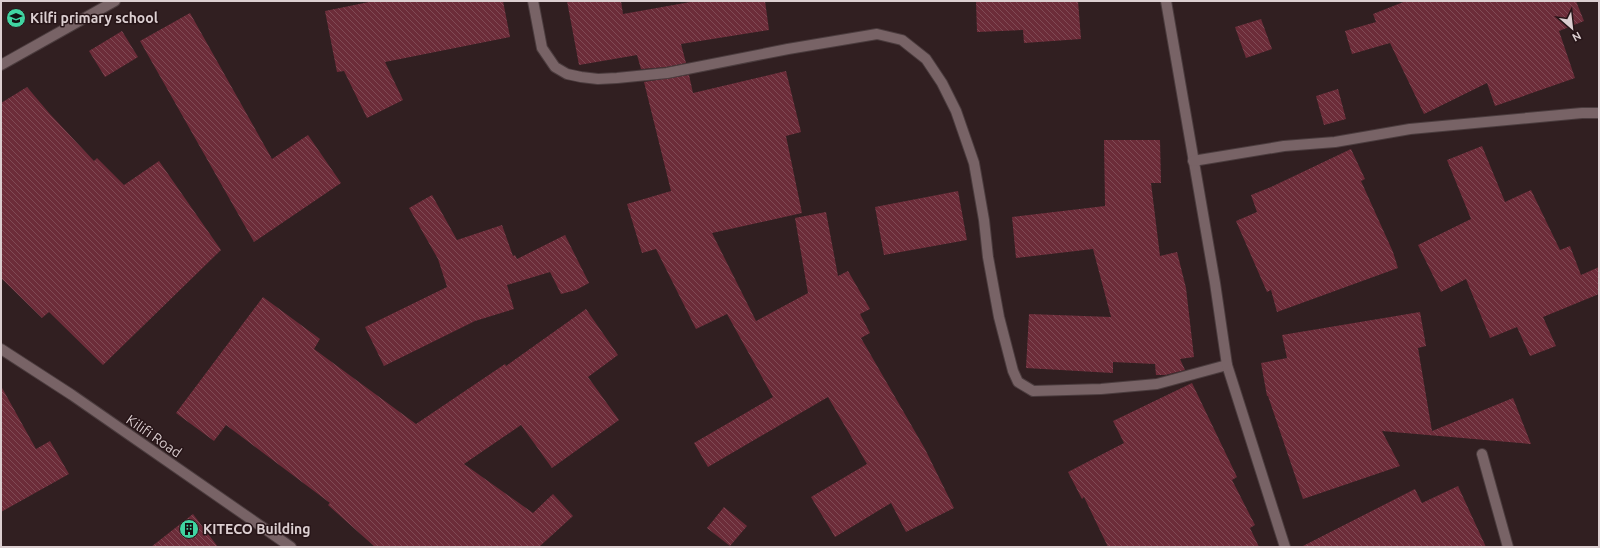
<svg xmlns="http://www.w3.org/2000/svg" width="1600" height="548" font-family="Ubuntu,sans-serif">
<style>
.building{fill:url(#building-back-hatch)}
.lines{fill:none;stroke-linecap:round;stroke-linejoin:round}
.minor-casing{stroke:#4b3c3e;stroke-width:12}
.minor{stroke:#786366;stroke-width:10}
.labels{text-anchor:middle;stroke-width:3;stroke-linejoin:round;paint-order:stroke}
.poi-label{font-size:14px;font-weight:bold;fill:#dccfd1;stroke:#271518;text-anchor:start}
.street-label{font-size:14px;fill:#dccfd1;stroke:#271518}
</style>
<defs>
<pattern id="building-back-hatch" width="6" height="6" patternUnits="userSpaceOnUse"><rect width="6" height="6" fill="#6c2c39"/><path d="M-1 5l2 2M0 0l6 6M5-1l2 2" fill="none" stroke="#804a55"/></pattern>
</defs>
<rect width="100%" height="100%" fill="#311f21"/>
<g class="building">
<path d="M374 1H503L510 37 385 62 403 100 367 118 344 71 337 72 325 11Z"/>
<path d="M567 1H621L623 14 696 1H765L769 30 681 44 686 63 666 67 641 69 637 55 579 65Z"/>
<path d="M976 1H1078L1081 39 1024 43 1023 30 977 32Z"/>
<path d="M1406 1H1576L1584 21 1559 31 1575 78 1495 106 1487 83 1424 114 1390 43 1352 54 1345 31 1376 22 1373 14Z"/>
<path d="M190 13 272 159 308 135 341 183 254 242 140 41Z"/>
<path d="M1261 19 1272 49 1246 58 1235 27Z"/>
<path d="M122 31 138 57 105 77 89 51Z"/>
<path d="M786 71 801 132 786 136 802 213 712 233 756 321 808 293 795 218 826 212 838 276 848 271 870 309 860 314 870 333 861 338 925 449 954 508 906 532 891 503 835 537 811 497 867 464 828 397 708 467 694 443 773 397 727 314 696 329 656 249 642 253 627 204 671 191 644 82 689 75 693 93Z"/>
<path d="M27 87 49 113 94 161 97 158 124 185 159 161 221 250 103 365 49 312 42 318 1 278V103Z"/>
<path d="M1338 89 1346 119 1324 125 1316 96Z"/>
<path d="M1104 140H1160L1161 183H1151L1160 256 1177 252 1186 288 1194 357 1180 359 1185 370 1165 375H1156L1155 364 1113 362V373L1026 368 1029 314 1111 317 1093 249 1016 258 1012 217 1105 206Z"/>
<path d="M1482 146 1505 202 1531 190 1560 250 1570 246 1581 275 1599 267V294L1543 317 1556 346 1530 356 1517 327 1490 338 1466 279 1441 292 1418 245 1471 219 1447 160Z"/>
<path d="M1351 149 1365 179 1361 181 1393 252 1398 268 1277 312 1271 290 1267 292 1236 221 1257 212 1251 195 1271 187Z"/>
<path d="M958 191 967 240 884 255 875 207Z"/>
<path d="M432 195 457 240 502 225 513 256 515 255 517 259 565 235 589 283 576 290 561 294 550 272 507 285 514 309 475 321 384 366 365 327 447 287 438 259 409 208Z"/>
<path d="M263 297 320 339 314 349 416 424 505 364 506 366 586 309 618 355 588 377 619 420 552 468 521 425 464 464 533 513 553 494 573 516 539 547H375L328 505 330 503 226 425 214 441 176 413Z"/>
<path d="M1420 312 1426 346 1418 348 1432 431 1513 398 1531 444 1382 431 1400 466 1303 499 1268 396H1267L1261 363 1287 358 1282 335Z"/>
<path d="M1192 383 1237 477 1232 480 1255 525 1250 528 1259 547H1108L1084 497 1082 499 1068 472 1124 443 1113 421Z"/>
<path d="M1 386 36 449 50 441 69 474 1 512Z"/>
<path d="M1458 486 1486 547H1301L1415 489 1422 503Z"/>
<path d="M724 507 747 526 730 546 707 528Z"/>
<path d="M193 514 218 547H151Z"/>
</g>
<g class="lines">
<g class="minor-casing">
<g id="minor">
<path d="M533 1 542 48 555 67 567 74 581 77 598 79 617 78 667 73 788 49 877 34 902 40 926 59 942 83 956 111 974 163 984 220 988 257 999 317 1013 371 1018 382 1033 391 1101 389 1157 384 1227 365"/>
<path d="M1166 1 1215 283 1227 365 1285 547"/>
<path d="M1 65 115 1"/>
<path d="M1193 161 1284 146 1335 142 1410 129 1582 113H1599"/>
<path d="M1 349 72 395 291 547"/>
<path d="M1482 454 1508 547"/>
</g>
</g>
<use href="#minor" class="minor"/>
</g>
<defs>
<g id="school-disc" transform="scale(1)"><circle r="9.5" fill="#40d4a1" stroke="#271518"/><path d="M0-5L7-2L0 1L-7-2ZM-4 1L0 2.5L4 1V4Q0 6-4 4Z" fill="#111"/></g>
<g id="building-disc" transform="scale(1)"><circle r="9.5" fill="#40d4a1" stroke="#271518"/><path d="M-4-6H4V6H1V3H-1V6H-4ZM-2.5-4.3h1.7v1.8h-1.7ZM.8-4.3h1.7v1.8H.8ZM-2.5-1h1.7V.8h-1.7ZM.8-1h1.7V.8H.8Z" fill="#111"/></g>
</defs>
<g fill-rule="evenodd">
<use href="#school-disc" x="16" y="18"/>
<use href="#building-disc" x="189" y="529"/>
</g>
<g class="labels">
<g class="poi-label">
<text x="30" y="23">Kilfi primary school</text>
<text x="203" y="534">KITECO Building</text>
</g>
<g class="street-label">
<text transform="translate(154 436) rotate(35)" y="5">Kilifi Road</text>
</g>
</g>
<rect width="1600" height="548" fill="none" stroke="#dccfd1" stroke-width="4"/>
<g transform="translate(1572 28) rotate(152)" stroke="#271518" stroke-width="3" paint-order="stroke">
<path d="M0-3L7 15L0 10L-7 15Z" fill="#dccfd1"/>
<text y="-6" font-size="11" font-weight="bold" text-anchor="middle" fill="#dccfd1">N</text>
</g>
</svg>
